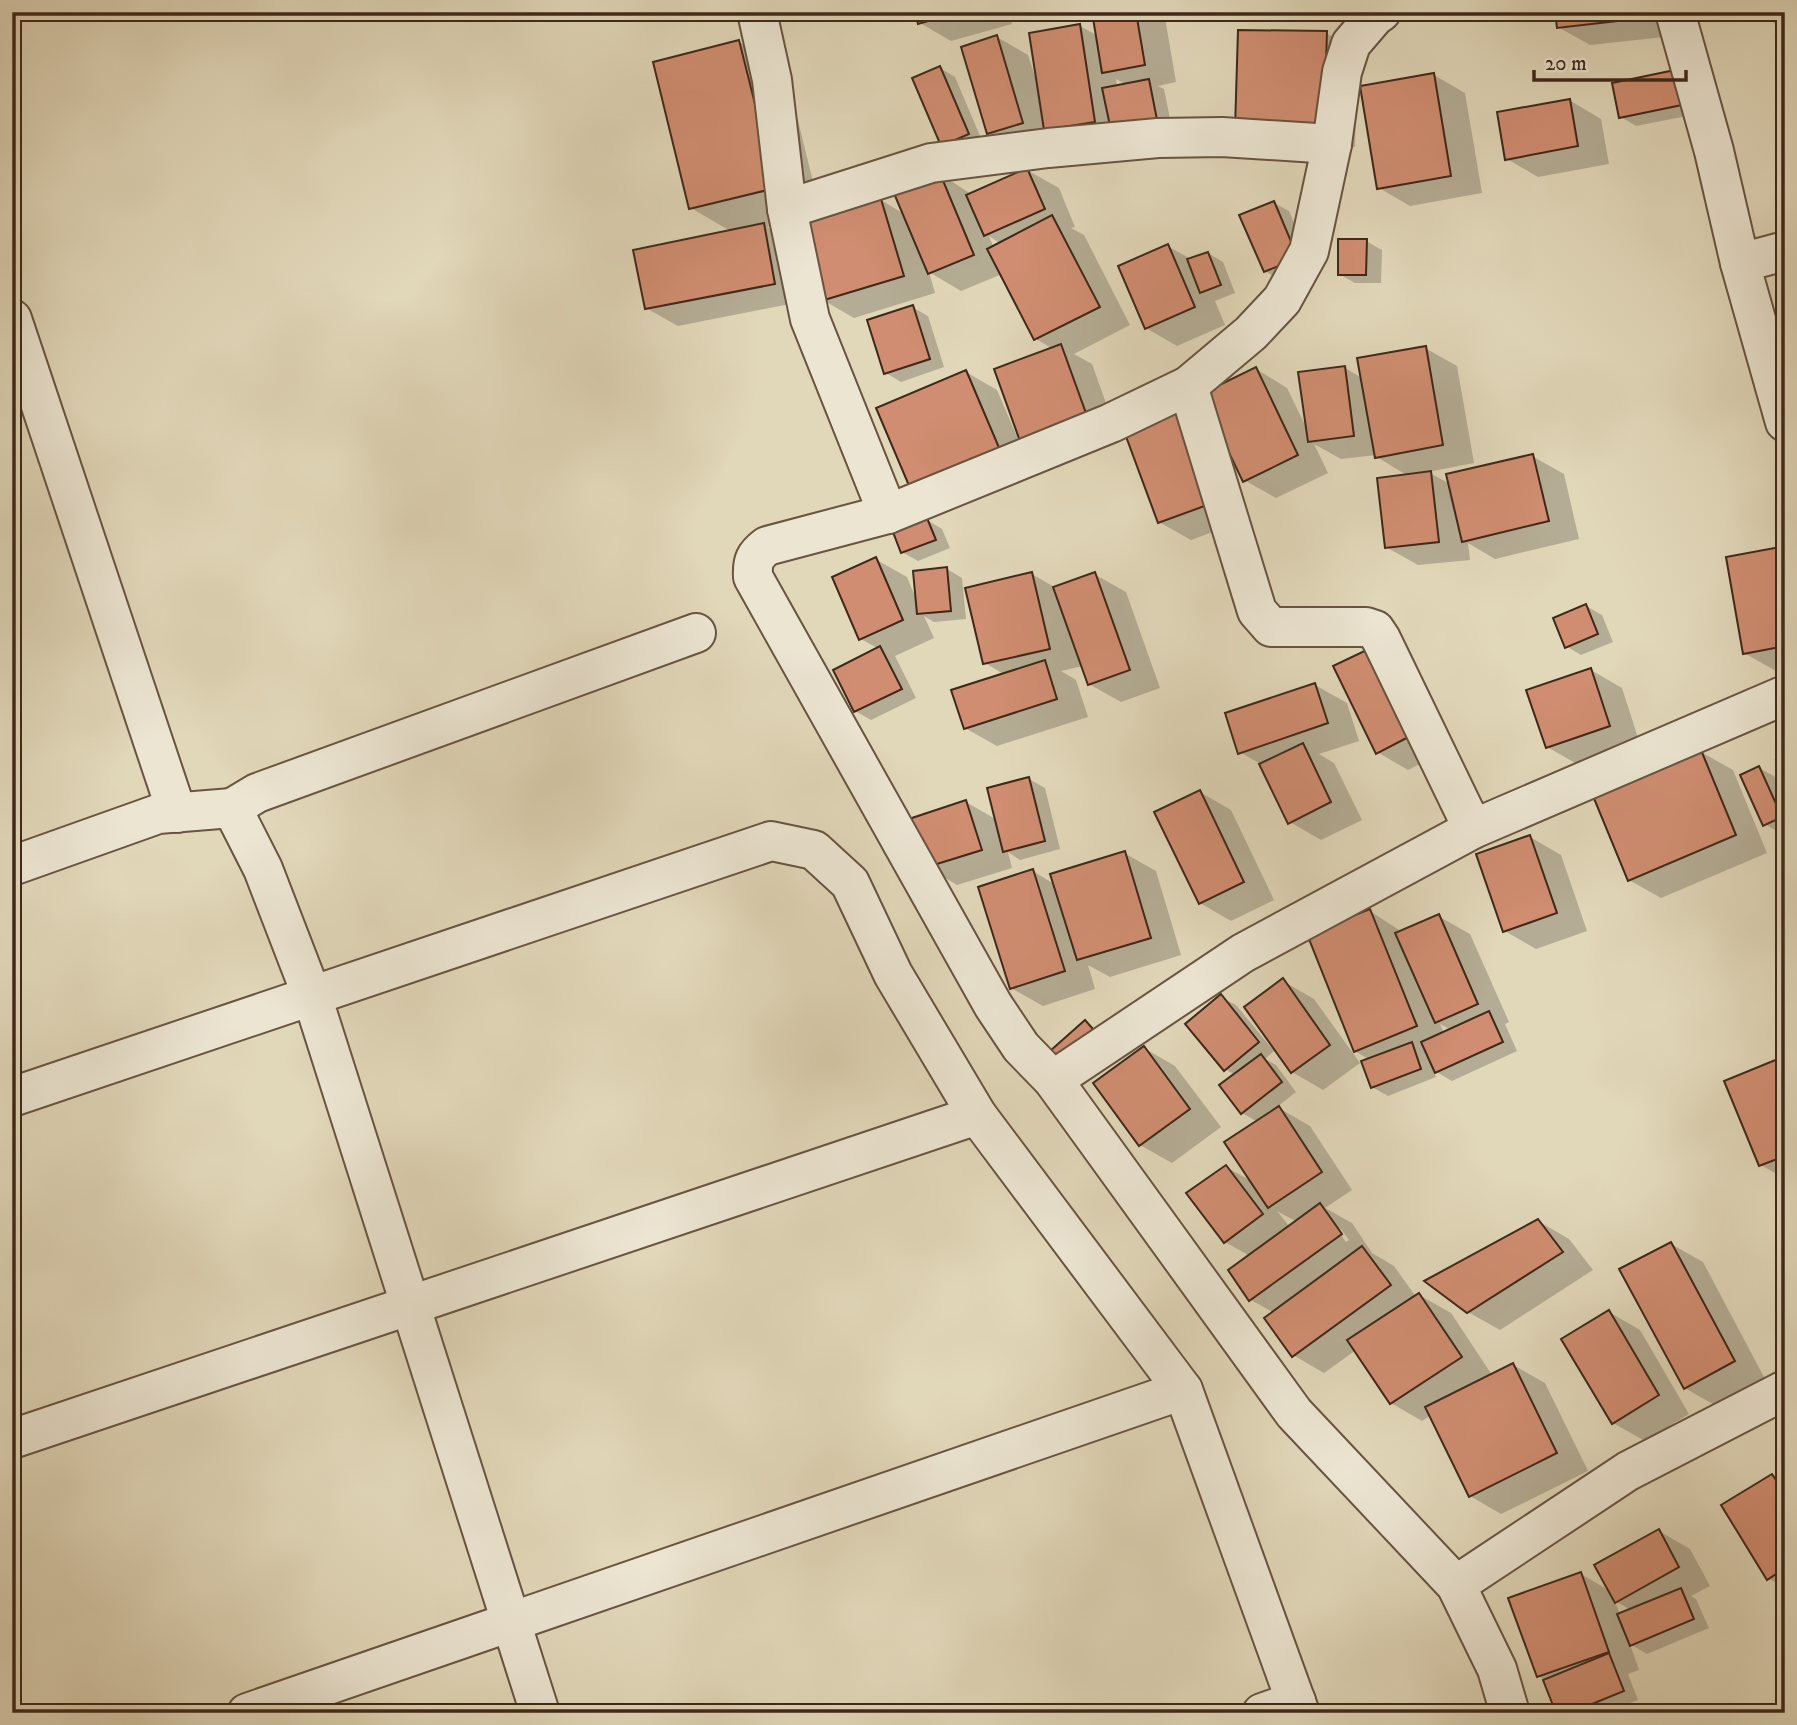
<svg xmlns="http://www.w3.org/2000/svg" width="1797" height="1725" font-family="'IM FELL DW Pica',serif">
<style>
.shadow{fill:#0003;fill-rule:evenodd}
.building{fill:#d08d71;stroke:#3f2819;stroke-width:2}
.lines{fill:none;stroke-linecap:round;stroke-linejoin:round}
.minor-casing{stroke:#685441;stroke-width:42}
.minor{stroke:#ece5d2;stroke-width:38}
</style>
<rect width="100%" height="100%" fill="#e1d7b9"/>
<filter id="stains"><feTurbulence type="fractalNoise" baseFrequency=".00286" numOctaves="4"/><feColorMatrix values="0 0 0 0 .2 0 0 0 0 .09 0 0 0 0 .02 0 0 0 .5 -.17"/></filter>
<radialGradient id="worn" r=".72"><stop offset=".6" stop-color="#630" stop-opacity="0"/><stop offset="1" stop-color="#630" stop-opacity=".3"/></radialGradient>
<g class="shadow">
<path d="M917 12H1008L1012 24 951 41 920 23Z"/>
<path d="M1094 12H1164L1176 82 1158 86 1164 89 1174 138 1020 151 989 133 997 37 1028 55 1036 80 1038 79 1080 26 1098 36ZM1116 79 1126 85 1117 86Z"/>
<path d="M1690 12 1692 34 1590 45 1558 27Z"/>
<path d="M1758 12H1785V29L1758 14Z"/>
<path d="M1326 33 1357 51 1355 147 1268 146Z"/>
<path d="M739 42 785 68 821 214 767 227 795 243 805 301 678 326 646 308 732 232 691 208Z"/>
<path d="M940 68 955 77 983 143 943 145Z"/>
<path d="M1675 71 1697 114 1636 126 1621 117Z"/>
<path d="M1434 75 1465 93 1482 193 1410 206 1379 188Z"/>
<path d="M1569 100 1601 119 1609 164 1538 177 1507 159Z"/>
<path d="M1027 170 1059 188 1075 227 1071 228 1084 235 1130 325 1074 354 1092 364 1117 434 1052 457 1017 437 1030 467 911 486 966 372 997 390 1016 434 1019 433 1053 349 1036 339 1002 274 961 291 929 272 935 293 854 318 823 300 881 200 904 214 939 173 971 194ZM989 236 1001 244 994 248Z"/>
<path d="M1274 203 1289 211 1312 266 1280 280 1265 271Z"/>
<path d="M1366 241 1382 250 1381 283H1355L1339 274Z"/>
<path d="M1167 246 1191 259 1208 253 1223 262 1235 293 1215 301 1225 325 1177 346 1146 328Z"/>
<path d="M912 307 928 316 944 367 901 382 886 373Z"/>
<path d="M1425 348 1457 366 1474 463 1428 472 1450 484 1532 456 1564 474 1579 539 1495 559 1468 543 1470 560 1418 565 1386 547 1408 476 1377 457 1376 455 1341 459 1314 444 1328 473 1276 498 1244 480 1256 369 1287 388 1307 429 1345 368 1362 378Z"/>
<path d="M1126 432 1240 522 1191 540 1159 522Z"/>
<path d="M927 520 942 529 950 548 918 561 902 552Z"/>
<path d="M1785 548V669L1776 671 1744 653Z"/>
<path d="M875 559 907 577 916 599 947 569 962 578 966 619 934 622 924 616 934 638 895 656 916 698 871 720 855 711 879 649 861 639Z"/>
<path d="M1032 574 1056 588 1094 574 1126 592 1160 688 1121 702 1089 684 1083 666 1061 671 1076 680 1088 717 997 746 965 728 1005 675 985 663Z"/>
<path d="M1586 606 1602 615 1613 642 1581 655 1566 646Z"/>
<path d="M1335 667 1452 748 1408 770 1377 752Z"/>
<path d="M1591 670 1622 688 1640 744 1579 765 1547 747Z"/>
<path d="M1315 685 1347 703 1359 741 1319 754 1334 763 1362 820 1321 840 1290 822 1262 765 1240 752Z"/>
<path d="M1701 752 1733 770 1767 853 1661 898 1629 880Z"/>
<path d="M1759 768 1774 776 1785 799V831L1780 833 1765 824Z"/>
<path d="M1029 779 1045 788 1060 849 1020 860 1008 852 1012 868 957 885 926 866 966 802 997 820Z"/>
<path d="M1200 792 1231 810 1274 900 1231 921 1200 903Z"/>
<path d="M1530 837 1561 855 1587 931 1536 949 1505 931Z"/>
<path d="M1124 853 1156 871 1181 955 1110 977 1088 965 1095 989 1043 1006 1011 988 1033 871 1054 884Z"/>
<path d="M1370 911 1402 932 1438 916 1470 934 1509 1022 1505 1024 1517 1051 1452 1081 1433 1070 1436 1077 1388 1096 1372 1087 1370 1060 1355 1051ZM1440 1024 1451 1030 1444 1033Z"/>
<path d="M1283 981 1314 999 1360 1063 1323 1090 1292 1072Z"/>
<path d="M1221 997 1236 1005 1274 1051 1265 1059 1276 1065 1296 1092 1277 1107 1310 1126 1352 1190 1325 1208 1352 1223 1372 1253 1394 1266 1416 1297 1419 1295 1451 1313 1492 1375 1513 1365 1545 1383 1588 1471 1501 1514 1470 1496 1431 1415 1422 1421 1391 1403 1356 1350 1324 1373 1293 1355 1274 1313 1251 1300 1250 1256 1225 1242 1226 1167 1253 1182 1258 1122 1242 1113 1235 1075 1225 1069ZM1277 1211 1297 1222 1290 1227ZM1337 1229H1341L1349 1240 1346 1242Z"/>
<path d="M1144 1048 1175 1066 1221 1127 1172 1163 1140 1145Z"/>
<path d="M1785 1058V1179L1761 1165Z"/>
<path d="M1538 1221 1569 1239 1593 1270 1500 1330 1468 1312Z"/>
<path d="M1671 1244 1703 1262 1765 1379 1716 1406 1685 1388Z"/>
<path d="M1609 1312 1640 1330 1689 1414 1645 1441 1613 1423Z"/>
<path d="M1772 1476 1785 1483V1588L1768 1578Z"/>
<path d="M1659 1531 1690 1549 1710 1586 1691 1596 1696 1599 1709 1628 1647 1654 1630 1644 1639 1670 1628 1674 1638 1700 1605 1713H1558L1545 1680 1538 1676 1581 1574 1610 1591ZM1615 1601 1631 1610 1620 1615Z"/>
</g>
<g class="building">
<path d="M915 12H959L918 24Z"/>
<path d="M1092 12H1136L1145 65 1102 73Z"/>
<path d="M1555 12H1661V16L1557 28Z"/>
<path d="M1080 24 1095 122 1044 130 1029 33Z"/>
<path d="M1238 30 1327 31 1324 130 1235 129Z"/>
<path d="M1785 34V70L1776 37Z"/>
<path d="M997 35 1023 123 987 134 961 47Z"/>
<path d="M739 40 776 188 689 209 653 62Z"/>
<path d="M940 66 969 134 941 146 912 78Z"/>
<path d="M1675 70 1682 105 1619 118 1612 83Z"/>
<path d="M1434 73 1451 176 1377 189 1360 86Z"/>
<path d="M1149 79 1159 130 1113 140 1102 88Z"/>
<path d="M1570 99 1578 146 1505 160 1497 112Z"/>
<path d="M1027 168 1045 209 984 236 966 195Z"/>
<path d="M939 171 974 255 928 274 893 191Z"/>
<path d="M881 199 904 276 821 301 798 223Z"/>
<path d="M1274 201 1298 258 1264 272 1239 215Z"/>
<path d="M1052 215 1100 307 1034 340 987 249Z"/>
<path d="M764 223 775 284 645 309 633 250Z"/>
<path d="M1338 239H1367L1366 275H1338Z"/>
<path d="M1168 244 1195 307 1145 329 1118 266Z"/>
<path d="M1208 252 1221 285 1200 293 1187 259Z"/>
<path d="M913 305 930 359 884 374 867 320Z"/>
<path d="M1061 344 1087 416 1020 441 994 369Z"/>
<path d="M1426 346 1443 445 1375 458 1357 358Z"/>
<path d="M1345 366 1354 436 1308 442 1298 372Z"/>
<path d="M1256 367 1298 455 1243 482 1201 394Z"/>
<path d="M966 370 1000 450 910 488 876 408Z"/>
<path d="M1176 411 1210 504 1158 523 1124 431Z"/>
<path d="M1533 454 1549 521 1462 542 1446 474Z"/>
<path d="M1431 471 1439 542 1385 548 1377 478Z"/>
<path d="M927 518 936 540 901 553 893 532Z"/>
<path d="M1785 546V646L1743 654 1726 557Z"/>
<path d="M876 557 903 620 859 640 832 577Z"/>
<path d="M947 567 951 611 917 614 913 571Z"/>
<path d="M1032 572 1050 649 983 664 965 588Z"/>
<path d="M1095 572 1130 670 1088 685 1053 587Z"/>
<path d="M1586 604 1598 634 1565 648 1553 618Z"/>
<path d="M1379 644 1422 730 1376 754 1333 666Z"/>
<path d="M880 646 902 689 854 712 833 670Z"/>
<path d="M1045 660 1057 699 964 729 951 690Z"/>
<path d="M1591 668 1610 726 1546 748 1526 690Z"/>
<path d="M1315 683 1328 723 1238 754 1225 713Z"/>
<path d="M1303 743 1331 802 1288 824 1259 764Z"/>
<path d="M1701 750 1736 835 1628 881 1593 796Z"/>
<path d="M1785 756V780L1776 760Z"/>
<path d="M1759 766 1782 817 1763 826 1740 775Z"/>
<path d="M1029 777 1045 841 1003 852 987 788Z"/>
<path d="M1200 790 1244 882 1199 904 1154 812Z"/>
<path d="M966 800 982 850 924 868 909 819Z"/>
<path d="M1530 835 1557 913 1503 932 1476 854Z"/>
<path d="M1125 851 1151 938 1077 960 1050 874Z"/>
<path d="M1033 869 1065 971 1010 989 978 887Z"/>
<path d="M1370 909 1417 1026 1354 1052 1307 934Z"/>
<path d="M1439 914 1478 1004 1435 1023 1395 933Z"/>
<path d="M1283 978 1330 1045 1291 1073 1244 1007Z"/>
<path d="M1221 994 1259 1042 1224 1071 1185 1024Z"/>
<path d="M1489 1011 1503 1042 1435 1073 1421 1042Z"/>
<path d="M1085 1020 1100 1037 1066 1068 1050 1051Z"/>
<path d="M1412 1042 1421 1069 1371 1088 1361 1061Z"/>
<path d="M1144 1046 1190 1109 1139 1146 1093 1083Z"/>
<path d="M1261 1054 1282 1082 1241 1114 1219 1085Z"/>
<path d="M1785 1056V1156L1759 1166 1724 1081Z"/>
<path d="M1279 1106 1322 1172 1268 1208 1224 1142Z"/>
<path d="M1226 1165 1263 1214 1224 1243 1186 1193Z"/>
<path d="M1320 1203 1342 1234 1249 1301 1228 1270Z"/>
<path d="M1538 1219 1563 1252 1467 1313 1424 1281Z"/>
<path d="M1671 1242 1735 1361 1684 1389 1619 1269Z"/>
<path d="M1362 1246 1391 1285 1292 1357 1264 1318Z"/>
<path d="M1419 1293 1462 1357 1390 1404 1347 1340Z"/>
<path d="M1609 1310 1659 1395 1612 1424 1561 1339Z"/>
<path d="M1513 1363 1557 1453 1469 1497 1425 1407Z"/>
<path d="M1772 1474 1785 1494V1568L1767 1580 1721 1505Z"/>
<path d="M1659 1529 1679 1567 1615 1603 1594 1565Z"/>
<path d="M1581 1572 1609 1652 1537 1677 1508 1598Z"/>
<path d="M1681 1588 1694 1619 1630 1646 1617 1614Z"/>
<path d="M1609 1653 1624 1691 1570 1713H1556L1543 1680Z"/>
</g>
<g class="lines">
<g class="minor-casing">
<g id="minor">
<path d="M757 12 772 80 787 209 810 319 888 514"/>
<path d="M1381 12 1375 16 1351 44 1342 72 1332 144 1309 251 1282 300 1251 333 1188 386 1111 423 888 514 767 546C755 555 752 561 753 577L993 1005 1021 1047 1053 1080 1294 1413 1456 1585 1497 1669 1510 1713"/>
<path d="M1675 12 1714 151 1740 263 1785 422"/>
<path d="M787 209 931 163 1048 148 1158 138 1222 137 1332 144"/>
<path d="M1740 263 1785 251"/>
<path d="M12 319 177 813"/>
<path d="M1188 386 1257 611 1271 627H1366L1375 630 1381 639 1473 829"/>
<path d="M12 866 158 814 232 808"/>
<path d="M1053 1080 1243 953 1473 829 1785 695"/>
<path d="M12 1097 771 841 814 850 850 883 893 974 977 1115 1183 1390 1300 1713"/>
<path d="M12 1439 977 1115"/>
<path d="M1456 1585 1628 1471 1785 1390"/>
<path d="M247 1713 1183 1390"/>
<path d="M540 1713 312 996 263 869 232 808 257 793 696 633"/>
<path d="M1262 1713 1296 1701"/>
</g>
</g>
<use href="#minor" class="minor"/>
</g>
<rect width="1797" height="1725" fill="none" stroke="#e1d7b9" stroke-width="42"/>
<rect x="14" y="14" width="1769" height="1697" fill="none" stroke="#3f2819" stroke-width="3.5"/>
<rect x="21" y="21" width="1755" height="1683" fill="none" stroke="#3f2819" stroke-width="2"/>
<path d="M1534 70v10h152v-10" fill="none" stroke="#3f2819" stroke-width="3.5"/>
<text x="1545" y="70" font-size="21" fill="#3f2819" stroke="#ece5d2" stroke-width="5" paint-order="stroke">20 m</text>
<rect width="100%" height="100%" filter="url(#stains)"/>
<rect width="100%" height="100%" fill="url(#worn)"/>
</svg>
